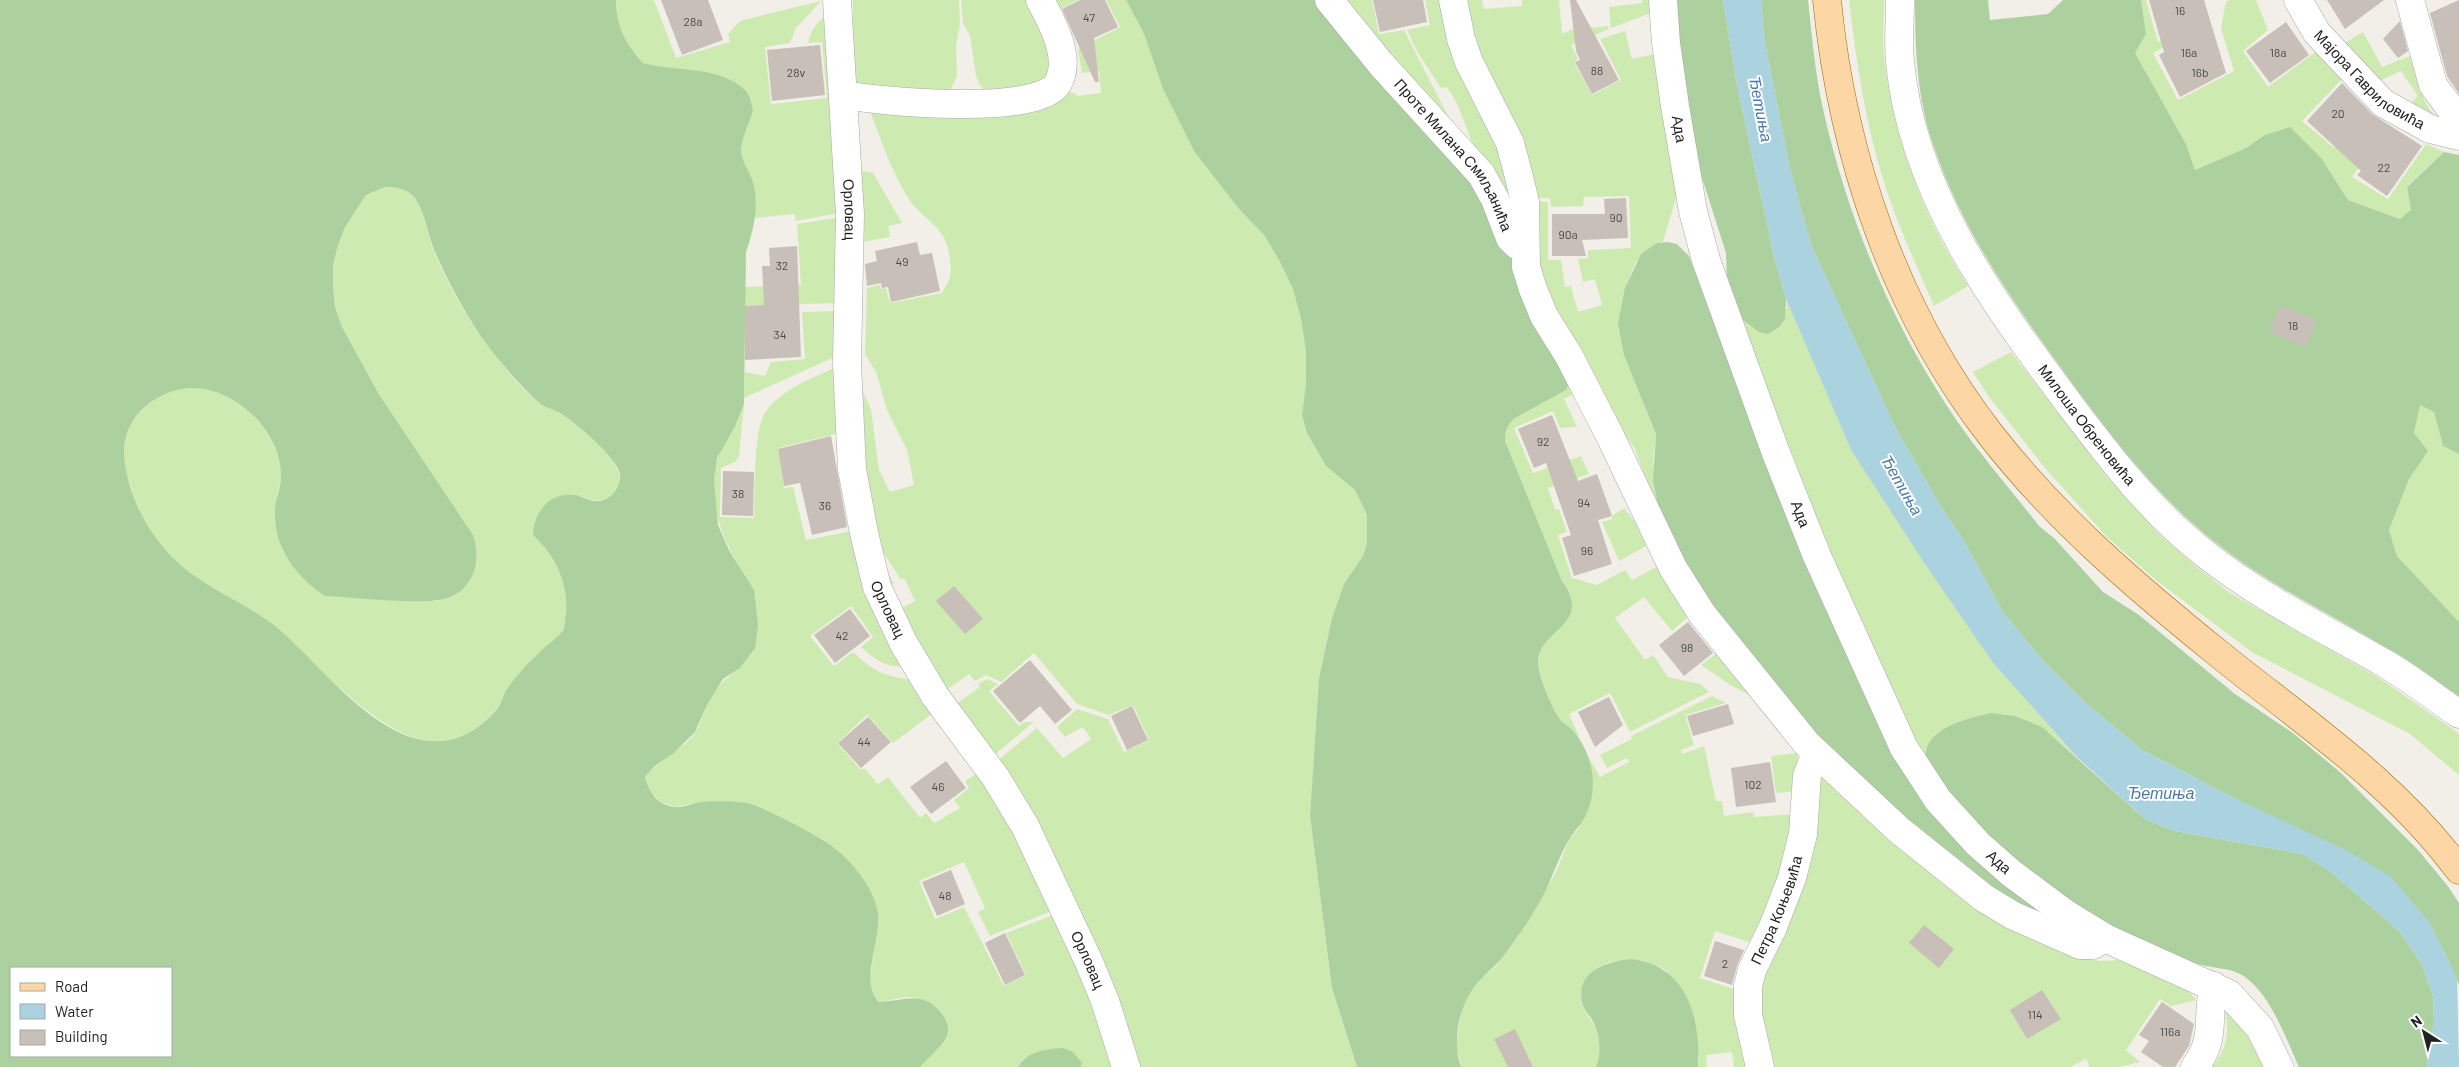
<svg xmlns="http://www.w3.org/2000/svg" width="2459" height="1067" font-family="Barlow,sans-serif">
<style>
.grass{fill:#cdebb0}
.forest{fill:#add19e;fill-rule:evenodd}
.water{fill:#aad3df}
.building{fill:#c7bfb8}
.lines{fill:none;stroke-linecap:round;stroke-linejoin:round}
.minor-casing{stroke:#a9a9a9;stroke-width:29}
.major-casing{stroke:#a06b00;stroke-width:29}
.minor{stroke:#fff;stroke-width:28}
.major{stroke:#fcd6a4;stroke-width:28}
.labels{text-anchor:middle;stroke-width:4;stroke-linejoin:round;paint-order:stroke}
.number-label{font-size:12px;fill:#4b4948}
.street-label{font-size:15px;fill:#222;stroke:#fff}
.water-label{font-size:16px;font-style:italic;fill:#4a7aab;stroke:#fff}
</style>
<rect width="100%" height="100%" fill="#f2efe9"/>
<g class="grass">
<path d="M616 0H654L676 58 730 42 728 34 737 24 743 20 821 1 796 28 790 43 765 47 771 104 827 98 822 42 808 43C811 30 816 23 827 15L839 213 796 221 794 214 755 218 752 179 743 164 740 148 753 110 688 69 659 68 643 63C626 44 616 26 616 0Z"/>
<path d="M853 0H959L960 23 956 46 957 76 949 93 857 86 853 54Z"/>
<path d="M961 0H1033L1053 45 1046 83 987 94 979 84 976 75 970 36 963 23Z"/>
<path d="M1045 0H1078L1055 12 1072 46 1077 75 1069 76Z"/>
<path d="M1106 0H1126L1144 34 1163 89 1194 150 1239 209 1265 236 1280 262 1293 289 1301 319 1306 350V383L1302 415 1307 433 1326 466 1355 490 1367 515V543L1363 556 1344 585 1332 618 1319 678 1310 816 1332 988 1357 1067H1134L1117 1010 1089 932 1017 788 997 761 1037 728 1063 758 1091 739 1083 727 1065 737 1057 727 1077 709 1108 719 1124 752 1149 740 1133 705 1109 715 1077 704 1034 653 1001 682 986 675 975 681 969 674 945 691C918 651 892 610 880 563L894 583 889 586 900 609 915 601 904 578 901 580 873 536 868 512 860 467 857 379 871 409 879 470 890 492 914 485 907 450 887 410 876 372 865 354 867 288 880 285 881 289 886 288 890 303 942 293C950 279 952 276 950 260 947 223 922 222 907 196 891 170 882 142 871 114L872 108 876 106 1004 109 1043 102 1068 91 1076 94V96L1101 93 1099 71 1082 73 1078 49 1120 27Z"/>
<path d="M1340 0H1372L1379 34 1404 30 1451 122Z"/>
<path d="M1425 0H1442L1499 143 1513 212C1501 192 1485 173 1476 152 1465 128 1463 110 1447 87L1441 88 1418 53 1407 30 1430 25Z"/>
<path d="M1464 0H1482L1484 9 1522 6V0H1559L1562 34 1570 30 1608 26 1609 29 1571 45 1578 59 1574 62 1592 95 1621 80 1600 39 1625 31 1632 59 1654 54 1677 194 1663 242 1657 243 1636 262 1625 288 1646 410 1656 434 1653 462 1661 521 1635 449 1615 420 1557 315 1540 274 1537 201 1548 202V260H1561L1565 287 1571 286 1578 312 1602 305 1595 279 1583 282 1578 259 1588 258V250L1631 248 1629 196 1584 197 1583 206 1551 207 1550 198H1536L1475 45Z"/>
<path d="M1642 0H1651V13L1611 28 1609 7 1642 3Z"/>
<path d="M1849 0H1884C1884 21 1882 44 1885 65 1895 143 1925 220 1968 286L1934 306C1916 264 1896 222 1883 179 1865 121 1856 60 1849 0Z"/>
<path d="M2141 0H2146L2158 42 2203 28 2153 53 2178 100 2234 71 2221 28 2226 2 2230 0H2256L2268 30 2243 51 2268 87 2318 50 2343 78 2302 121 2334 148 2355 126 2377 142 2352 177 2388 199 2426 144 2444 152 2407 186 2411 211 2400 219 2348 200 2322 159 2265 135 2246 148 2195 170 2186 144 2135 53 2146 34Z"/>
<path d="M2363 32 2382 67 2415 54C2417 77 2419 99 2436 117L2404 110 2418 96 2401 71 2375 83 2343 44Z"/>
<path d="M862 171 873 173 902 223 888 226 890 237 862 242Z"/>
<path d="M385 187C395 187 405 188 413 196 424 208 427 234 433 249 446 281 463 311 483 339 498 360 517 385 538 402 545 407 554 409 562 414 580 426 648 478 607 498 598 503 590 500 581 496L533 535C556 557 577 596 563 629 558 641 528 661 518 675 508 688 502 703 491 716 437 776 373 718 330 679 310 662 294 641 273 625 250 607 225 596 201 581 168 560 141 526 131 488 127 475 121 458 123 444 125 431 133 419 142 410 191 355 280 412 281 476 281 482 278 489 277 495L325 596 437 601 465 586 471 578 477 557 476 546 467 526 411 445 380 396 342 327 335 307 333 286V265L338 245 345 227 366 195Z"/>
<path d="M841 217 839 303 745 306V287L801 285 797 224Z"/>
<path d="M1786 299 1851 450 1993 663 2078 758C2054 738 2035 719 2004 714L1926 761 1909 733 1829 552 1736 309H1787Z"/>
<path d="M838 311 839 355 744 398 745 372 765 376 771 362 805 359 802 312Z"/>
<path d="M2011 352 2106 476 2160 535 2193 564 2230 593 2379 678 2454 730 2459 734V775L2410 734 2252 652 2157 581 2108 538 2045 468 1989 397 1973 372Z"/>
<path d="M838 366 836 434 778 448 784 488 793 487 806 540 852 531 906 666C888 670 873 658 861 647L873 637 851 606 810 636 834 666 853 652C874 672 886 677 914 680L933 713 893 743 867 715 837 743 861 770 864 768 878 784 888 777 920 818 926 813 934 823 960 808 954 800 969 788 965 781 980 772 1054 910 990 936 978 912 985 908 964 862 919 881 935 919 964 907 1004 986 1026 975 1006 933 1056 914 1118 1067H1081L1082 1063 1024 1059 1018 1067H920C926 1059 942 1046 946 1038 956 1016 928 998 910 997 900 997 889 1001 879 1002L872 995 870 983 878 915 824 840 748 803 701 802 676 807 663 803 650 792 645 777C660 760 681 751 695 733 699 728 701 719 704 712 712 692 722 680 740 668L754 590C729 551 703 508 717 460 720 449 729 439 734 429 738 422 741 412 744 404L739 456 735 462 721 468 720 517 754 518C755 494 753 432 765 413 780 389 814 378 838 366Z"/>
<path d="M1569 383 1574 394 1564 399 1577 427 1560 428 1553 411 1514 428 1533 473 1581 456 1589 474 1548 488 1555 510 1559 509 1567 532 1558 535 1572 578 1597 585 1625 570 1632 580 1658 566 1688 617 1672 631 1644 597 1615 618 1645 660 1653 655 1668 677 1700 684 1709 692 1630 732 1610 693 1569 714 1581 741C1575 733 1567 727 1560 719 1552 710 1537 671 1538 659 1542 628 1592 623 1562 581L1505 441C1505 431 1507 424 1515 418Z"/>
<path d="M2420 404 2434 412 2443 446 2459 454V622L2397 556 2389 530 2409 479 2427 451 2414 433Z"/>
<path d="M1624 508 1637 525 1646 546 1619 561 1602 522 1612 519V516Z"/>
<path d="M1717 653 1752 696 1732 686 1701 665Z"/>
<path d="M987 679 998 684 989 691 1019 726 1024 722H1034L993 756 955 705 980 687 978 684Z"/>
<path d="M1712 696 1726 703 1685 715 1694 745 1681 750 1682 754 1704 746 1716 801H1722L1724 816 1753 812 1754 817 1795 814 1798 817 1759 945 1715 931 1700 978 1737 990 1752 1067H1734L1732 1052 1706 1055 1707 1067H1698L1699 1057 1667 971C1650 961 1631 956 1611 962 1591 968 1575 987 1584 1009 1588 1017 1595 1024 1597 1033 1601 1044 1600 1056 1596 1067H1462L1457 1052V1039L1462 1008 1470 992 1482 978 1496 966 1518 937 1555 874 1569 840 1579 828 1592 771 1588 756 1600 777 1629 762 1627 758 1607 768 1600 755 1632 739 1631 736Z"/>
<path d="M1797 753 1801 791 1776 793 1771 756Z"/>
<path d="M1822 776 1891 839 2077 957 2101 961 2124 960 2188 990 2196 1000 2171 1006 2160 999 2126 1050 2140 1062 2119 1067H2090L2086 1059 2070 1067H1766L1758 967 1816 778Z"/>
<path d="M2225 1008 2250 1036 2265 1067H2212C2228 1049 2229 1030 2225 1008Z"/>
</g>
<g class="forest">
<path d="M0 0H616C616 26 626 44 643 63 675 72 716 65 744 89 750 94 751 103 753 110 751 120 740 142 741 151 742 162 748 169 752 179 760 203 754 229 746 252L744 404 735 427 717 458 714 480 718 525 729 550 754 590 758 625 755 648 740 668 723 679 707 705 695 732 674 753 655 766 645 777C649 792 657 805 675 807 683 808 693 803 701 802 715 801 733 801 747 803 759 805 810 832 823 840 847 855 874 885 878 914 881 939 859 984 879 1002 907 1001 922 989 943 1015 948 1022 950 1030 946 1038 942 1046 927 1059 920 1067H0ZM385 187C395 187 405 188 413 196 424 207 428 237 435 252 448 282 464 311 482 338 498 360 517 382 537 401 543 407 553 409 560 413 575 422 618 458 620 475 621 489 609 502 594 501 587 500 581 495 573 495 548 493 534 513 533 535 555 556 569 583 566 614 565 618 565 627 563 630 559 637 548 644 543 649 529 662 516 675 506 691 503 696 502 701 499 706 488 722 469 736 450 740 382 753 322 664 275 626 251 607 224 596 199 579 165 557 140 522 129 483 123 460 120 440 134 419 147 401 168 389 190 388 235 387 281 431 281 476 281 487 276 498 275 509 273 546 295 576 325 596 352 597 426 606 447 598 474 589 482 560 473 535L380 396 342 327 335 307 333 286V265L338 245 345 227 366 195ZM11 968H171V1056H11Z"/>
<path d="M1126 0H1320L1463 165 1514 257 1569 383 1566 390 1515 418C1507 425 1505 431 1505 441L1562 581C1594 625 1539 629 1538 661 1538 675 1551 706 1559 718 1562 723 1569 726 1573 731 1593 754 1599 787 1586 815 1581 825 1574 831 1569 840 1556 861 1550 887 1536 908 1526 926 1514 942 1502 958 1496 965 1490 970 1483 977 1465 994 1456 1021 1457 1045 1457 1053 1458 1061 1462 1067H1357L1356 1064 1332 988 1310 816 1319 678 1332 618 1344 584 1363 556 1367 543V515L1355 490 1326 466 1307 433 1302 415 1306 383V351L1301 319 1293 289 1280 262 1265 236 1239 209 1194 151 1163 89 1144 34Z"/>
<path d="M1677 0H1723L1737 85 1773 252 1786 299 1785 319 1779 327 1768 334 1759 332 1742 319 1727 281 1726 253 1697 162 1678 45Z"/>
<path d="M1761 0H1808C1812 36 1815 73 1823 109 1848 220 1893 327 1957 421 1982 457 2012 491 2039 526L2054 538 2103 592 2139 615 2235 694 2293 733 2341 773 2418 850 2447 885 2459 903V985L2444 951 2236 799 2142 750 2087 704 2045 663 2004 614 1962 538 1938 502 1894 425 1811 245 1790 169 1764 38Z"/>
<path d="M1915 0H1988L1990 20 2048 14 2063 0H2141L2146 34 2135 53 2186 144 2195 170 2246 148 2265 135 2290 127 2322 159 2348 200 2400 219 2411 210 2407 187 2444 152 2459 155V454L2443 446 2434 412 2420 405 2414 433 2428 451 2409 479 2389 530 2397 556 2459 622V696C2437 681 2416 665 2394 652 2334 616 2270 586 2215 542 2158 498 2115 440 2072 383 2018 309 1964 235 1934 147 1917 99 1915 50 1915 0Z"/>
<path d="M1667 242 1677 244 1689 256 1761 447 1830 618 1890 752 1927 806 2069 930 1991 890 1909 824 1820 739 1702 591 1661 521 1653 480 1656 434 1624 355 1618 323 1625 288 1641 254 1657 243Z"/>
<path d="M1991 713 2015 716 2042 727 2145 819 2175 831 2303 854 2331 872 2401 933 2422 965 2433 996 2434 1023 2427 1067H2299C2285 1037 2272 997 2245 977 2231 967 2214 969 2198 964 2174 958 2150 947 2128 936 2059 900 1985 846 1940 781 1934 772 1925 763 1926 752 1930 726 1970 718 1991 713Z"/>
<path d="M1631 959C1687 965 1701 1018 1698 1067H1596C1602 1051 1600 1033 1591 1018 1587 1013 1583 1008 1582 1001 1576 971 1608 961 1631 959Z"/>
<path d="M1063 1048 1073 1052 1082 1063 1081 1067H1018C1028 1051 1045 1049 1063 1048Z"/>
</g>
<path class="water" d="M1723 0H1761L1764 38 1790 169 1811 245 1894 425 1938 502 1962 538 2004 614 2045 663 2087 704 2142 750 2236 799 2346 850 2391 877 2430 923 2457 978 2459 1067H2427L2434 1023 2433 996 2422 965 2401 933 2331 872 2303 854 2175 831 2145 819 2078 758 1993 663 1925 564 1851 450 1786 299 1773 252 1737 85Z"/>
<g class="building">
<path d="M661 0H708L723 40 682 55Z"/>
<path d="M1080 0H1105L1118 27 1094 38 1099 82H1095L1062 9Z"/>
<path d="M1373 0H1423L1427 22 1380 32Z"/>
<path d="M1570 0H1576L1619 80 1592 94 1575 62 1580 60 1576 51Z"/>
<path d="M2149 0H2204L2226 73 2180 97 2159 55 2164 52Z"/>
<path d="M2327 0H2384L2345 29Z"/>
<path d="M2459 0V94L2447 76 2430 13Z"/>
<path d="M2400 21 2408 51 2398 58 2383 39Z"/>
<path d="M2286 22 2309 55 2270 83 2246 51Z"/>
<path d="M820 45 825 95 772 101 767 50Z"/>
<path d="M2342 83 2372 114 2422 146 2387 196 2357 175 2361 171 2307 121Z"/>
<path d="M1626 198 1628 238 1582 240 1586 256H1552V214H1605L1604 199Z"/>
<path d="M917 242 920 255 932 253 940 291 891 302 888 287 882 288 881 283 867 286 865 264 877 261 875 251Z"/>
<path d="M797 246 801 357 745 360V306L764 305 762 266H770L769 248Z"/>
<path d="M2280 305 2317 320 2306 347 2269 332Z"/>
<path d="M1552 415 1578 481 1597 474 1612 516 1598 520 1612 564 1574 576 1562 538 1571 535 1546 463 1534 468 1518 429Z"/>
<path d="M831 436 847 527 812 535 800 483 784 486 778 449Z"/>
<path d="M723 471 754 472 753 516 722 515Z"/>
<path d="M954 586 983 619 965 634 936 601Z"/>
<path d="M850 609 870 636 835 663 814 635Z"/>
<path d="M1688 622 1713 653 1684 676 1659 645Z"/>
<path d="M1030 660 1072 710 1055 724 1040 706 1020 723 993 691Z"/>
<path d="M1609 697 1623 725 1595 747 1578 712Z"/>
<path d="M1728 704 1734 724 1693 736 1687 716Z"/>
<path d="M1132 706 1148 740 1127 750 1111 716Z"/>
<path d="M868 717 891 742 861 768 838 743Z"/>
<path d="M946 761 966 788 931 814 910 787Z"/>
<path d="M1770 762 1776 802 1736 807 1731 768Z"/>
<path d="M951 870 965 904 937 916 922 882Z"/>
<path d="M1924 925 1954 949 1939 968 1909 943Z"/>
<path d="M1005 933 1025 975 1005 985 985 943Z"/>
<path d="M1715 941 1744 950 1737 966 1732 985 1704 976Z"/>
<path d="M2042 990 2061 1019 2027 1039 2010 1010Z"/>
<path d="M2162 1002 2194 1024 2189 1046 2175 1067H2163L2141 1052 2149 1041 2139 1035Z"/>
<path d="M1515 1029 1533 1067H1508L1494 1039Z"/>
</g>
<g class="lines">
<g class="minor-casing">
<g id="minor">
<path id="s1" d="M837 0 850 214 847 363 852 469 864 533 877 587 904 644 935 696 996 778 1025 826 1089 962 1105 1001 1126 1067"/>
<path id="s2" d="M1329 0 1381 64 1481 174 1495 199 1510 238 1517 245 1524 247"/>
<path d="M1453 0 1461 39 1469 62 1510 143 1518 173 1525 202 1526 267 1533 289 1544 316 1569 356 1611 438 1673 568 1702 614 1807 744 1899 830 1984 898 2012 915 2080 945H2093L2105 938"/>
<path id="s3" d="M1663 0 1666 43 1675 106 1693 211 1706 260 1776 453 1817 556 1904 748 1938 800 1978 844 2011 873 2066 914 2105 938 2229 994 2260 1028 2279 1067"/>
<path id="s4" d="M1900 0C1900 20 1898 42 1900 62 1912 191 1992 301 2067 401 2108 455 2150 511 2204 553 2259 597 2323 628 2384 663 2410 678 2434 697 2459 714"/>
<path id="s5" d="M2298 0 2317 33 2383 103 2430 129 2459 136"/>
<path d="M2410 0 2433 85 2459 120"/>
<path d="M843 95C879 101 1039 117 1058 83 1072 58 1052 22 1040 0"/>
<path id="s6" d="M1760 1067 1748 1015V986L1752 970 1773 927 1792 878 1803 834 1807 776 1816 753"/>
<path d="M2195 1067C2218 1035 2205 1019 2214 986"/>
</g>
</g>
<g class="major-casing">
<path id="major" d="M1827 0C1842 154 1894 310 1990 434 2055 518 2136 587 2219 654 2302 721 2394 782 2459 870"/>
</g>
<use href="#minor" class="minor"/>
<use href="#major" class="major"/>
</g>
<g class="labels">
<g class="number-label">
<text x="2180" y="15">16</text>
<text x="1089" y="22">47</text>
<text x="693" y="26">28a</text>
<text x="2189" y="57">16a</text>
<text x="2278" y="57">18a</text>
<text x="1597" y="75">88</text>
<text x="796" y="77">28v</text>
<text x="2200" y="77">16b</text>
<text x="2338" y="118">20</text>
<text x="2384" y="172">22</text>
<text x="1616" y="222">90</text>
<text x="1568" y="239">90a</text>
<text x="902" y="266">49</text>
<text x="782" y="270">32</text>
<text x="2293" y="330">18</text>
<text x="780" y="339">34</text>
<text x="1543" y="446">92</text>
<text x="738" y="498">38</text>
<text x="1584" y="507">94</text>
<text x="825" y="510">36</text>
<text x="1587" y="555">96</text>
<text x="842" y="640">42</text>
<text x="1687" y="652">98</text>
<text x="864" y="746">44</text>
<text x="1753" y="789">102</text>
<text x="938" y="791">46</text>
<text x="945" y="900">48</text>
<text x="1725" y="968">2</text>
<text x="2035" y="1019">114</text>
<text x="2170" y="1036">116a</text>
</g>
<g class="street-label">
<text dy="5" stroke="none"><textPath href="#s5" startOffset="109">Мајора Гавриловића</textPath></text>
<text dy="5" stroke="none"><textPath href="#s3" startOffset="130">Ада</textPath></text>
<text dy="5" stroke="none"><textPath href="#s2" startOffset="200">Проте Милана Смиљанића</textPath></text>
<text dy="5" stroke="none"><textPath href="#s1" startOffset="210">Орловац</textPath></text>
<text dy="5" stroke="none"><textPath href="#s4" startOffset="476">Милоша Обреновића</textPath></text>
<text dy="5" stroke="none"><textPath href="#s3" startOffset="535">Ада</textPath></text>
<text dy="5" stroke="none"><textPath href="#s1" startOffset="615">Орловац</textPath></text>
<text dy="5" stroke="none"><textPath href="#s3" startOffset="940">Ада</textPath></text>
<text dy="5" stroke="none"><textPath href="#s6" startOffset="164">Петра Коњевића</textPath></text>
<text dy="5" stroke="none"><textPath href="#s1" startOffset="1020">Орловац</textPath></text>
</g>
<g class="water-label">
<text transform="translate(1761 109) rotate(79)" y="6">Ђетиња</text>
<text transform="translate(1902 485) rotate(60)" y="6">Ђетиња</text>
<text x="2161" y="799">Ђетиња</text>
</g>
</g>
<rect x="10" y="967" width="162" height="90" fill="#ffffff" stroke="#a7a7a7"/>
<rect x="20" y="983" width="25" height="8" fill="#fcd6a4" stroke="#a7a7a7"/>
<text x="55" y="992" font-size="15" fill="#222222">Road</text>
<rect x="20" y="1004" width="25" height="15" fill="#aad3df" stroke="#a7a7a7"/>
<text x="55" y="1017" font-size="15" fill="#222222">Water</text>
<rect x="20" y="1030" width="25" height="15" fill="#c7bfb8" stroke="#a7a7a7"/>
<text x="55" y="1042" font-size="15" fill="#222222">Building</text>
<g transform="translate(2424 1032) rotate(324)" stroke="#ffffff" stroke-width="4" paint-order="stroke">
<path d="M0-4L9 19L0 12L-9 19Z" fill="#222222"/>
<text y="-8" font-size="14" font-weight="bold" text-anchor="middle" fill="#222222">N</text>
</g>
</svg>
